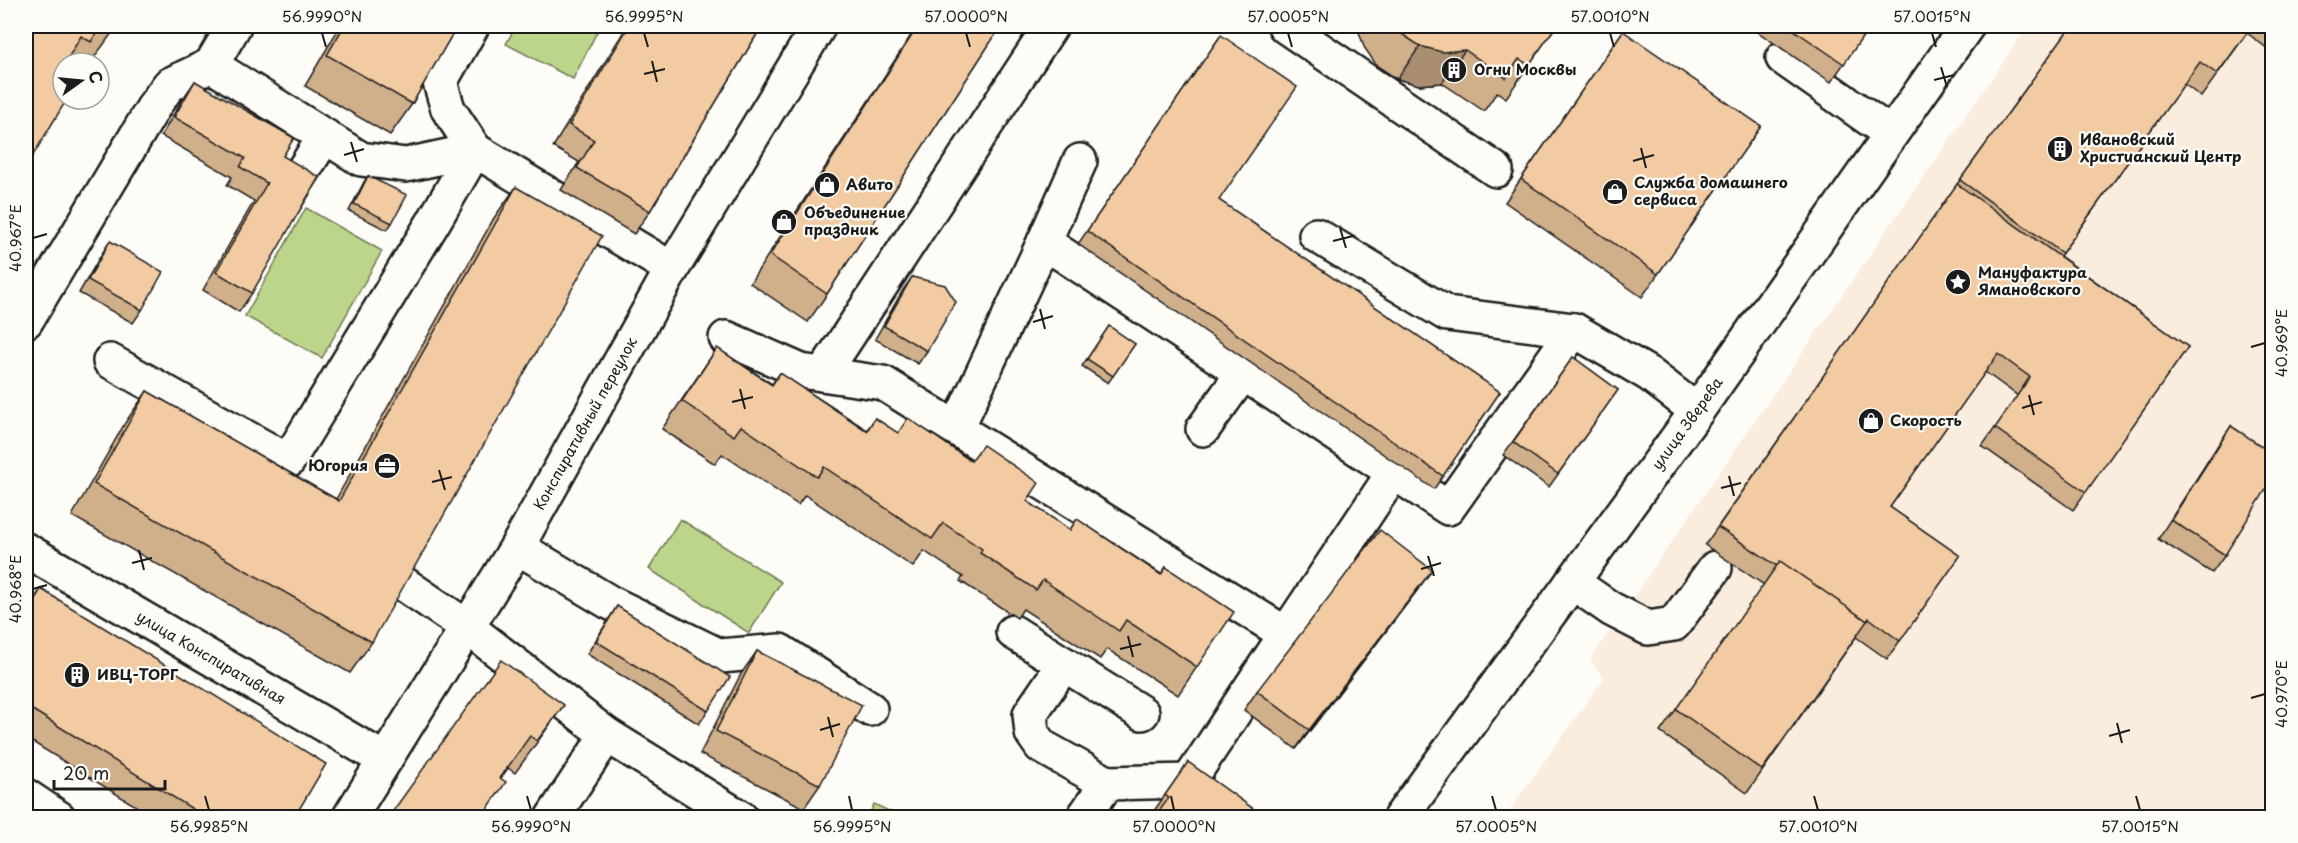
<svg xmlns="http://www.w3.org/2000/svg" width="2298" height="843" font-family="'Playpen Sans',sans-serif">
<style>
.built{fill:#faedde}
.green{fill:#bcd58b;stroke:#6c7854;stroke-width:1.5}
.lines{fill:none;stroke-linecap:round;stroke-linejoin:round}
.minor-casing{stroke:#1c1c1c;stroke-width:38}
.minor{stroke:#fdfcf7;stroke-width:33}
.wall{fill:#d0af8b;stroke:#1c1c1c;stroke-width:1.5}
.shaded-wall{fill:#a98e71;stroke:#1c1c1c;stroke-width:1.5}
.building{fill:#f2cba2;stroke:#1c1c1c;stroke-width:1.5}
.ticks{fill:none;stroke:#1c1c1c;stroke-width:2}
.labels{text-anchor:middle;stroke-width:4.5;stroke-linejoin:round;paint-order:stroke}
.poi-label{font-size:15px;font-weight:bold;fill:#1c1c1c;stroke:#fdfcf7;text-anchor:start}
.street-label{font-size:15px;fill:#1c1c1c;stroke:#fdfcf7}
.neatline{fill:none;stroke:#1c1c1c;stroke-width:2}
.ticks-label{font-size:15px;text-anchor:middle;fill:#1c1c1c}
</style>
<rect width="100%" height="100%" fill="#fdfcf7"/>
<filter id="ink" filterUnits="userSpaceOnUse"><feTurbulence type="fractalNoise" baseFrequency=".0167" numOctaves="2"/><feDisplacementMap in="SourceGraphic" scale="12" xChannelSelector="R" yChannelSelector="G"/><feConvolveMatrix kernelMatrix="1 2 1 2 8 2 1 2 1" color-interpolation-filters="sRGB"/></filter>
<g filter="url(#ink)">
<path class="built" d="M2028 26H2272V812L2270 817 1504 818 1604 678 1590 660Z"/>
<g class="green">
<path d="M516 26H600L573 79 506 44Z"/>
<path d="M306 208 382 251 322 358 245 316Z"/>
<path d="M680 519 781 582 749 633 649 569Z"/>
<path d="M874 804 901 817H868Z"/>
</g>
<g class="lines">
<g class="minor-casing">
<g id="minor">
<path d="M1285 26 1496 170"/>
<path d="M1783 58 1891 134"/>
<path d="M211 65 361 159 406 165 475 150 672 269"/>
<path d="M1080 161 1044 242 1448 508 1574 330 1649 374 1697 411"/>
<path d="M282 204 325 136"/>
<path d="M1316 235 1447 314 1574 330"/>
<path d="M26 321 156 103 169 85 211 65 234 26"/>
<path d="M726 338 801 371 883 383 1286 634 1189 781"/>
<path d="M110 361 288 461 434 221 475 150 448 109 440 82 472 26"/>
<path d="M823 374 1051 26"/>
<path d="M957 428 1044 242"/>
<path d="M1203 429 1243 373"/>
<path d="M517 547 609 602 720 656 780 651 870 709"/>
<path id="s1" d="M26 550 385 760"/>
<path d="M401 582 467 627 607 735 552 818"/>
<path d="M1572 582 1611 609 1648 628 1674 624 1715 568"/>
<path d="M1013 632 1142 713"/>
<path d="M1286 634 1394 472"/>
<path d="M1064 664 1030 714 1032 733 1041 746 1107 783"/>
<path d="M607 735 741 818"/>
<path d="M26 796 59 818"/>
<path id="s2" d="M349 818 517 547 672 269 819 26"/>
<path d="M1083 818 1107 783 1189 781"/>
<path id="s3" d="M1400 818 1697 411 1967 26"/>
</g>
</g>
<use href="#minor" class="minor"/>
</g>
<g class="wall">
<path d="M26 26H117L91 62 82 56 77 63 26 167Z"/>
<path d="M340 26H457L412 104 390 135 305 86Z"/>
<path d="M627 26H762L650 211 634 234 561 190 579 162 553 147Z"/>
<path d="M917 26H1001L827 294 808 322 750 283Z"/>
<path d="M1357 26H1556L1506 98 1497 92 1484 111 1442 83 1419 85 1397 79 1377 66 1364 47Z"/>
<path d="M1749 26H1870L1831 82Z"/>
<path d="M2071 26H2272V52L2247 33 2201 97 2184 84 2060 256 2188 347 2073 510 1982 446 2018 396 1985 372 1890 507 1960 556 1887 659 1856 637 1747 793 1660 732 1764 585 1705 545 1960 180Z"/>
<path d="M1623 31 1761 126 1642 297 1505 202Z"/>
<path d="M1221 35 1219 200 1500 392 1434 489 1078 244Z"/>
<path d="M195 81 283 156 252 293 239 312 203 290 254 201 227 185 232 177 161 136 182 100Z"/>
<path d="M368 176 392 223 387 230 349 211 364 182Z"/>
<path d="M516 187 372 642 350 673 72 516 125 423 147 391 336 499 494 218Z"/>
<path d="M110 241 142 310 133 323 79 293 101 255Z"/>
<path d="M912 277 927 351 918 364 875 339 903 290Z"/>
<path d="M1109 326 1135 344 1108 383 1082 366Z"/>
<path d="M717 348 772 384 780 373 867 430 875 418 897 433 1027 501 1070 530 1077 519 1161 574 1166 567 1197 667 1178 695 1107 649 1100 659 1023 609 1017 618 960 581 963 577 924 551 913 567 805 495 798 505 722 454 715 464 662 429Z"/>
<path d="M1573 357 1618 390 1549 487 1503 455Z"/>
<path d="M2231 426 2225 555 2212 573 2158 539 2218 445Z"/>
<path d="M1419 588 1296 749 1244 710 1257 691Z"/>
<path d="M41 589 294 818H155L26 738V611Z"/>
<path d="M617 606 708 711 699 724 587 654Z"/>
<path d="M757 651 820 785 804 808 700 754 741 674Z"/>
<path d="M564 705 515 773 508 768 501 778 388 818Z"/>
<path d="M1188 762 1266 818H1149Z"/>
</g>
<g class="shaded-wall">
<path d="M1420 46 1465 50 1442 83 1419 85 1397 79Z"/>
<path d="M1432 570 1419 588 1296 749 1309 730Z"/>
</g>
<g class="building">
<path d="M26 26H117L111 34 100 27 91 42 81 36 68 58 77 63H63V99H67L26 167Z"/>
<path d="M344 26H457L412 104 327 55Z"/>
<path d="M629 26H762L650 211 577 168 594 140 569 125Z"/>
<path d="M918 26H1001L827 294 770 255Z"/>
<path d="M1395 26H1556L1529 65 1519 59 1506 78 1465 50 1442 52 1420 46 1400 33Z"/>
<path d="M1788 26H1870L1844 64Z"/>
<path d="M2071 26H2252L2217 74 2200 62 2062 253 1960 180Z"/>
<path d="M1623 31 1761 126 1658 274 1521 179Z"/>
<path d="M1221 35 1297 87 1219 200 1500 392 1443 476 1087 231Z"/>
<path d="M195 81 294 138 283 156 319 177 252 293 216 272 267 183 240 167 245 158 174 117Z"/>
<path d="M368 176 407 195 392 223 354 204Z"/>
<path d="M1957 184 2188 347 2086 492 1995 428 2030 377 1998 354 1890 507 1960 556 1900 641 1869 618 1867 621 1780 561 1777 566 1718 527Z"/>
<path d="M516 187 602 236 372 642 94 484 147 391 339 501Z"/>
<path d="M110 241 163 272 142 310 88 280Z"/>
<path d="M912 277 945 285 956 302 927 351 884 326Z"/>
<path d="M1109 326 1135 344 1113 376 1087 359Z"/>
<path d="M717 348 772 385 780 373 867 431 875 418 898 433 908 418 971 461 983 445 1039 483 1027 501 1070 530 1077 519 1161 575 1166 567 1234 612 1197 667 1126 620 1119 631 1043 580 1036 590 980 553 982 549 943 523 932 539 824 467 817 477 741 426 734 436 682 401Z"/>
<path d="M1573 357 1618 390 1558 474 1513 442Z"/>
<path d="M2231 426 2272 453V480L2225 555 2171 520Z"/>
<path d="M1380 530 1432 570 1309 730 1257 691Z"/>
<path d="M1780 561 1867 621 1762 770 1676 709Z"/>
<path d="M41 589 326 764 294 818H207L26 706V614Z"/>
<path d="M617 606 730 677 708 711 596 641Z"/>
<path d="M757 651 862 705 820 785 716 731Z"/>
<path d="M501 660 564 705 537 741 530 736 500 778 506 782 481 818H388Z"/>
<path d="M1188 762 1266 818H1154L1169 798 1165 795Z"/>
</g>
</g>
<path class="ticks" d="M322 33 326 47M644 33 648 47M966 33 970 47M1288 33 1292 47M1610 33 1614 47M1932 33 1936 47M652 61 657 82M1941 67 1947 87M644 74 665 69M1934 80 1954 75M351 142 357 162M1641 148 1646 168M344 155 364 149M1633 161 1654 155M1340 228 1346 248M33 238 47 234M1333 241 1353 236M1040 309 1045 329M1033 322 1053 316M2251 347 2265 343M740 389 745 409M2029 395 2034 415M732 402 753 397M2022 408 2042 402M439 470 445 490M1729 476 1734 496M432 482 452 477M1721 488 1741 483M139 550 144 570M1428 556 1434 576M132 563 152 558M1421 569 1441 563M33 589 47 585M1128 636 1133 657M1120 649 1141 644M2251 698 2265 694M828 717 833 737M2117 723 2122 743M820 730 840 724M2109 736 2130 730M205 796 209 810M527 796 531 810M849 796 852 810M1171 796 1174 810M1492 796 1496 810M1814 796 1818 810M2136 796 2140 810"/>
<defs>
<g id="building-disc" transform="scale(1.35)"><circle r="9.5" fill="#1c1c1c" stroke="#fdfcf7"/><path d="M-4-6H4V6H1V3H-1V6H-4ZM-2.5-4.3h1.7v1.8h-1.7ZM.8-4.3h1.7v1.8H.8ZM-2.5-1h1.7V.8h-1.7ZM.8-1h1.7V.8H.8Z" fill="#fff"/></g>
<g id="shop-disc" transform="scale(1.35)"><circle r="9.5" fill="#1c1c1c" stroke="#fdfcf7"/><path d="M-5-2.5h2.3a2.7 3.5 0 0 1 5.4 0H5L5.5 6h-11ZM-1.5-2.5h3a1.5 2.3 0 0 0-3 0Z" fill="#fff"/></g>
<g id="sight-disc" transform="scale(1.35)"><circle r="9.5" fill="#1c1c1c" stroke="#fdfcf7"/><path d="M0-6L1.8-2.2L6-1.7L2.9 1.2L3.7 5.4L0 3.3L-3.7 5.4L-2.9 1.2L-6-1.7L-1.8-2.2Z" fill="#fff"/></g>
<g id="office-disc" transform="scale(1.35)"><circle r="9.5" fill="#1c1c1c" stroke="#fdfcf7"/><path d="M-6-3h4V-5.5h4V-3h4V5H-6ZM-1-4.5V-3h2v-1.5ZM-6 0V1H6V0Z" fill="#fff"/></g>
</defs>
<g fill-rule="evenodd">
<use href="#building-disc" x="1454" y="70"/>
<use href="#building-disc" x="2060" y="149"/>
<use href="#shop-disc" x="827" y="185"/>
<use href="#shop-disc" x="1615" y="192"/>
<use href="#shop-disc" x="784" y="222"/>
<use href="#sight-disc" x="1958" y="282"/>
<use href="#shop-disc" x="1871" y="421"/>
<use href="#office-disc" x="387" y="466"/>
<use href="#building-disc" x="77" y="675"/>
</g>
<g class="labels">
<g class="poi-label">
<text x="1474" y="75">Огни Москвы</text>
<text x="2080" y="145">Ивановский<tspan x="2080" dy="17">Христианский Центр</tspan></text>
<text x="1634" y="188">Служба домашнего<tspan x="1634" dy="17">сервиса</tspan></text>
<text x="846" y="190">Авито</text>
<text x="804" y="218">Объединение<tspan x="804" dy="17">праздник</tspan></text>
<text x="1978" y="278">Мануфактура<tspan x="1978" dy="17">Ямановского</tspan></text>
<text x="1890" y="426">Скорость</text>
<text x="368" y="471" text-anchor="end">Югория</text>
<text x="97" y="680">ИВЦ-ТОРГ</text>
</g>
<g class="street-label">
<text dy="5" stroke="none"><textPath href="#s2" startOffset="460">Конспиративный переулок</textPath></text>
<text dy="5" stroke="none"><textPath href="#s3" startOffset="488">улица Зверева</textPath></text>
<text dy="5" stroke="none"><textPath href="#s1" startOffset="214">улица Конспиративная</textPath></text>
</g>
</g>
<rect width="2298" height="843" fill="none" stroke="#fdfcf7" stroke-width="66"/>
<g transform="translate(81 81) rotate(75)"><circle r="28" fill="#fdfcf7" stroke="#a3a29f" stroke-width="1.5"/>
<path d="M0-4.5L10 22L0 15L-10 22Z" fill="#1c1c1c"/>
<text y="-9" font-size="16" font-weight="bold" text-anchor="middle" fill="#1c1c1c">С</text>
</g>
<path d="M54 780v9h111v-9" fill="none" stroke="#1c1c1c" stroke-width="3"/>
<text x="63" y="780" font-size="18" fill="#1c1c1c" stroke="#fdfcf7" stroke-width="4.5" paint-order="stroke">20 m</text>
<rect x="33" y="33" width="2232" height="777" class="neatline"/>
<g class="ticks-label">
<text x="322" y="22">56.9990°N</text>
<text x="644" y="22">56.9995°N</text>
<text x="966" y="22">57.0000°N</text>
<text x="1288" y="22">57.0005°N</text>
<text x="1610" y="22">57.0010°N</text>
<text x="1932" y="22">57.0015°N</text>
<text transform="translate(16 238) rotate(-90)" y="5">40.967°E</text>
<text transform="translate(2282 343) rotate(-90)" y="5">40.969°E</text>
<text transform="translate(16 589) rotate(-90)" y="5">40.968°E</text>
<text transform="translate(2282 694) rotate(-90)" y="5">40.970°E</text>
<text x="209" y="832">56.9985°N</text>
<text x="531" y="832">56.9990°N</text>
<text x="852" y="832">56.9995°N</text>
<text x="1174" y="832">57.0000°N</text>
<text x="1496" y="832">57.0005°N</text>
<text x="1818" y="832">57.0010°N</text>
<text x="2140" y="832">57.0015°N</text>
</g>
</svg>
